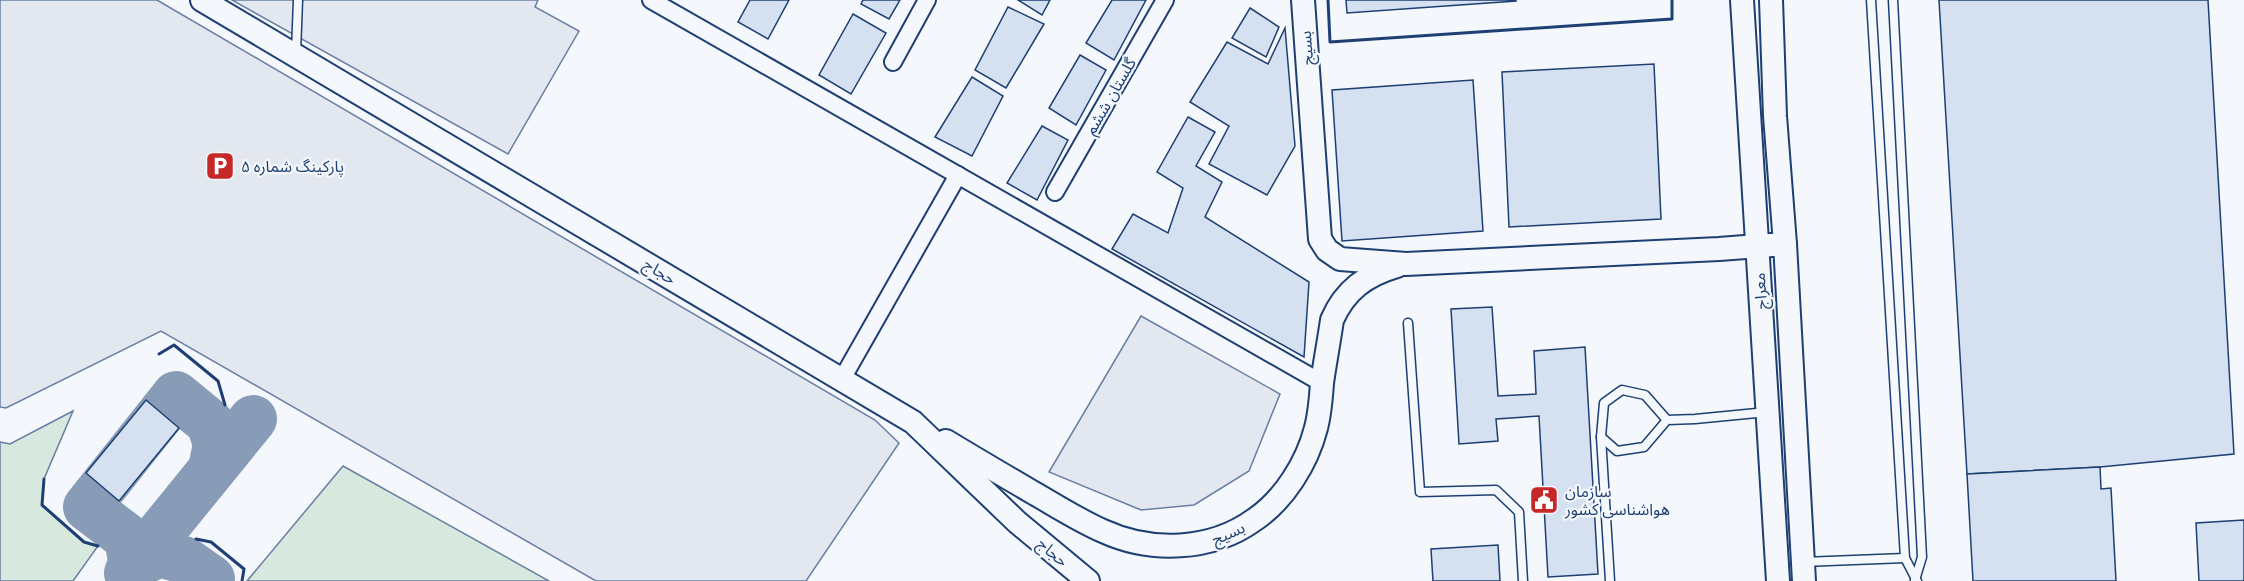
<svg xmlns="http://www.w3.org/2000/svg" width="2244" height="581" font-family="Ubuntu,'Noto Sans Arabic',sans-serif">
<style>
.green{fill:#d7e8df;stroke:#687fa3;stroke-width:1.5}
.parking{fill:#e3e8f0;stroke:#687fa3;stroke-width:1.5}
.lines{fill:none;stroke-linecap:round;stroke-linejoin:round}
.taxiway{stroke:#889bb7;stroke-width:48}
.building{fill:#d5e0f0;stroke:#1d3f73;stroke-width:1.5}
.lane-casing{stroke:#1d3f73;stroke-width:11}
.street-casing{stroke:#1d3f73;stroke-width:20}
.secondary-casing{stroke:#1d3f73;stroke-width:26}
.lane{stroke:#f4f7fb;stroke-width:8}
.street{stroke:#f4f7fb;stroke-width:16}
.secondary{stroke:#f4f7fb;stroke-width:22}
.wall{stroke:#1d3f73;stroke-width:3}
.labels{text-anchor:middle;stroke-width:4.5;stroke-linejoin:round;paint-order:stroke}
.street-label{font-size:16px;fill:#1d3f73;stroke:#f4f7fb}
.poi-label{font-size:16px;fill:#1d3f73;stroke:#f4f7fb;text-anchor:start}
</style>
<rect width="100%" height="100%" fill="#f4f7fb"/>
<g class="green">
<path d="M73 411 44 479 42 505 84 542 98 546 73 581H0V442L10 444Z"/>
<path d="M343 466 549 581H247Z"/>
</g>
<g class="parking">
<path d="M0 0H157L875 420 899 443 806 581H596L161 331 6 408 0 407Z"/>
<path d="M232 0H538L535 7 579 31 508 154Z"/>
<path d="M1141 316 1280 394 1249 471 1194 505 1141 510 1049 472Z"/>
</g>
<g class="lines">
<g class="taxiway">
<path d="M128 573 253 419"/>
<path d="M209 581 211 579 184 560 159 553 133 566 128 538 87 507 176 395 210 423 217 444 212 469"/>
</g>
</g>
<g class="building">
<path d="M750 0H789L768 39 738 22Z"/>
<path d="M863 0H900L889 19 861 4Z"/>
<path d="M1018 0H1050L1042 15Z"/>
<path d="M1112 0H1146L1114 60 1086 43Z"/>
<path d="M1346 0H1516V1L1347 13Z"/>
<path d="M1939 0H2208L2234 454 2100 467 1967 474Z"/>
<path d="M1008 7 1044 24 1006 88 975 70Z"/>
<path d="M1250 8 1279 27 1266 57 1232 38Z"/>
<path d="M853 14 886 33 851 94 819 75Z"/>
<path d="M1285 28 1295 146 1267 195 1209 164 1229 126 1190 102 1227 42 1268 64Z"/>
<path d="M1080 55 1106 70 1076 125 1049 108Z"/>
<path d="M1654 64 1661 219 1509 227 1502 72Z"/>
<path d="M972 77 1003 96 972 156 935 137Z"/>
<path d="M1473 80 1483 231 1342 241 1332 90Z"/>
<path d="M1188 117 1215 132 1196 166 1222 182 1205 217 1309 282 1304 357 1112 249 1133 214 1168 233 1183 188 1157 172Z"/>
<path d="M1042 126 1068 140 1037 200 1007 183Z"/>
<path d="M1492 307 1498 396 1536 394 1534 351 1585 347 1598 574 1548 577 1539 416 1496 419 1498 441 1459 444 1451 309Z"/>
<path d="M146 400 179 428 119 501 86 473Z"/>
<path d="M2100 467 2101 489 2111 488 2116 581H1973L1967 474Z"/>
<path d="M2244 520V581H2199L2196 523Z"/>
<path d="M1498 545 1500 581H1433L1431 549Z"/>
</g>
<g class="lines">
<g class="lane-casing">
<g id="lane">
<path d="M1871 0 1905 558 1917 581"/>
<path d="M1893 0 1922 557 1915 580"/>
<path d="M296 52 298 0"/>
<path d="M1408 323 1420 492 1496 490 1519 512 1523 581"/>
<path d="M1667 420 1645 395 1622 390 1604 403 1601 437 1617 451 1644 447 1667 420 1695 419 1767 412"/>
<path d="M1601 437 1610 581"/>
<path d="M1803 562 1905 558"/>
</g>
</g>
<g class="street-casing">
<g id="street">
<path d="M651 0 1322 383"/>
<path d="M893 62 927 0"/>
<path d="M1055 192 1165 0"/>
<path d="M842 379 958 175"/>
</g>
</g>
<g class="secondary-casing">
<g id="secondary">
<path d="M202 0 913 422 1017 522 1088 581"/>
<path d="M1303 0 1320 239 1327 250 1340 259 1406 264 1719 249 1785 244"/>
<path d="M1742 0 1778 581"/>
<path d="M1771 0 1775 116 1785 244 1804 581"/>
<path d="M946 441C974 458 1003 475 1032 492 1055 505 1078 520 1103 531 1151 553 1211 551 1254 520 1284 500 1307 463 1316 428 1320 413 1321 398 1322 383 1325 362 1329 341 1332 320 1345 290 1366 275 1397 266"/>
</g>
</g>
<use href="#lane" class="lane"/>
<use href="#street" class="street"/>
<use href="#secondary" class="secondary"/>
<g class="wall">
<path d="M1328 0 1330 42 1672 19V0"/>
<path d="M159 354 174 345 218 381 225 405"/>
<path d="M44 479 42 505 84 542 98 546"/>
<path d="M196 539 211 542 244 569 242 581"/>
</g>
</g>
<defs>
<g id="parking-square" transform="scale(1.5)"><rect x="-9" y="-9" width="18" height="18" rx="4" fill="#c62828" stroke="#f4f7fb"/><path d="M-3.5-5.5H1a3.5 3.5 0 0 1 0 7H-1V5.5H-3.5ZM-1-3.4V-.6H.8a1.4 1.4 0 0 0 0-2.8Z" fill="#fff"/></g>
<g id="civic-square" transform="scale(1.5)"><rect x="-9" y="-9" width="18" height="18" rx="4" fill="#c62828" stroke="#f4f7fb"/><path d="M-.6-6.5H3V-4.5H.6V-3L4-1V1h2V6H-6V1h2V-1L-.6-3ZM-1.2 2.5V6h2.4V2.5Z" fill="#fff"/></g>
</defs>
<g fill-rule="evenodd">
<use href="#parking-square" x="220" y="166"/>
<use href="#civic-square" x="1544" y="500"/>
</g>
<g class="labels">
<g class="street-label">
<text transform="translate(1306 48) rotate(-94)" y="6">بسیج</text>
<text transform="translate(1110 96) rotate(-60)" y="6">گلستان ششم</text>
<text transform="translate(660 271) rotate(31)" y="6">حجاج</text>
<text transform="translate(1760 291) rotate(-94)" y="6">معراج</text>
<text transform="translate(1228 533) rotate(-24)" y="6">بسیج</text>
<text transform="translate(1053 552) rotate(40)" y="6">حجاج</text>
</g>
<g class="poi-label">
<text x="241" y="172">پارکینگ شماره ۵</text>
<text x="1565" y="497">سازمان<tspan x="1565" dy="18">هواشناسی کشور</tspan></text>
</g>
</g>
</svg>
